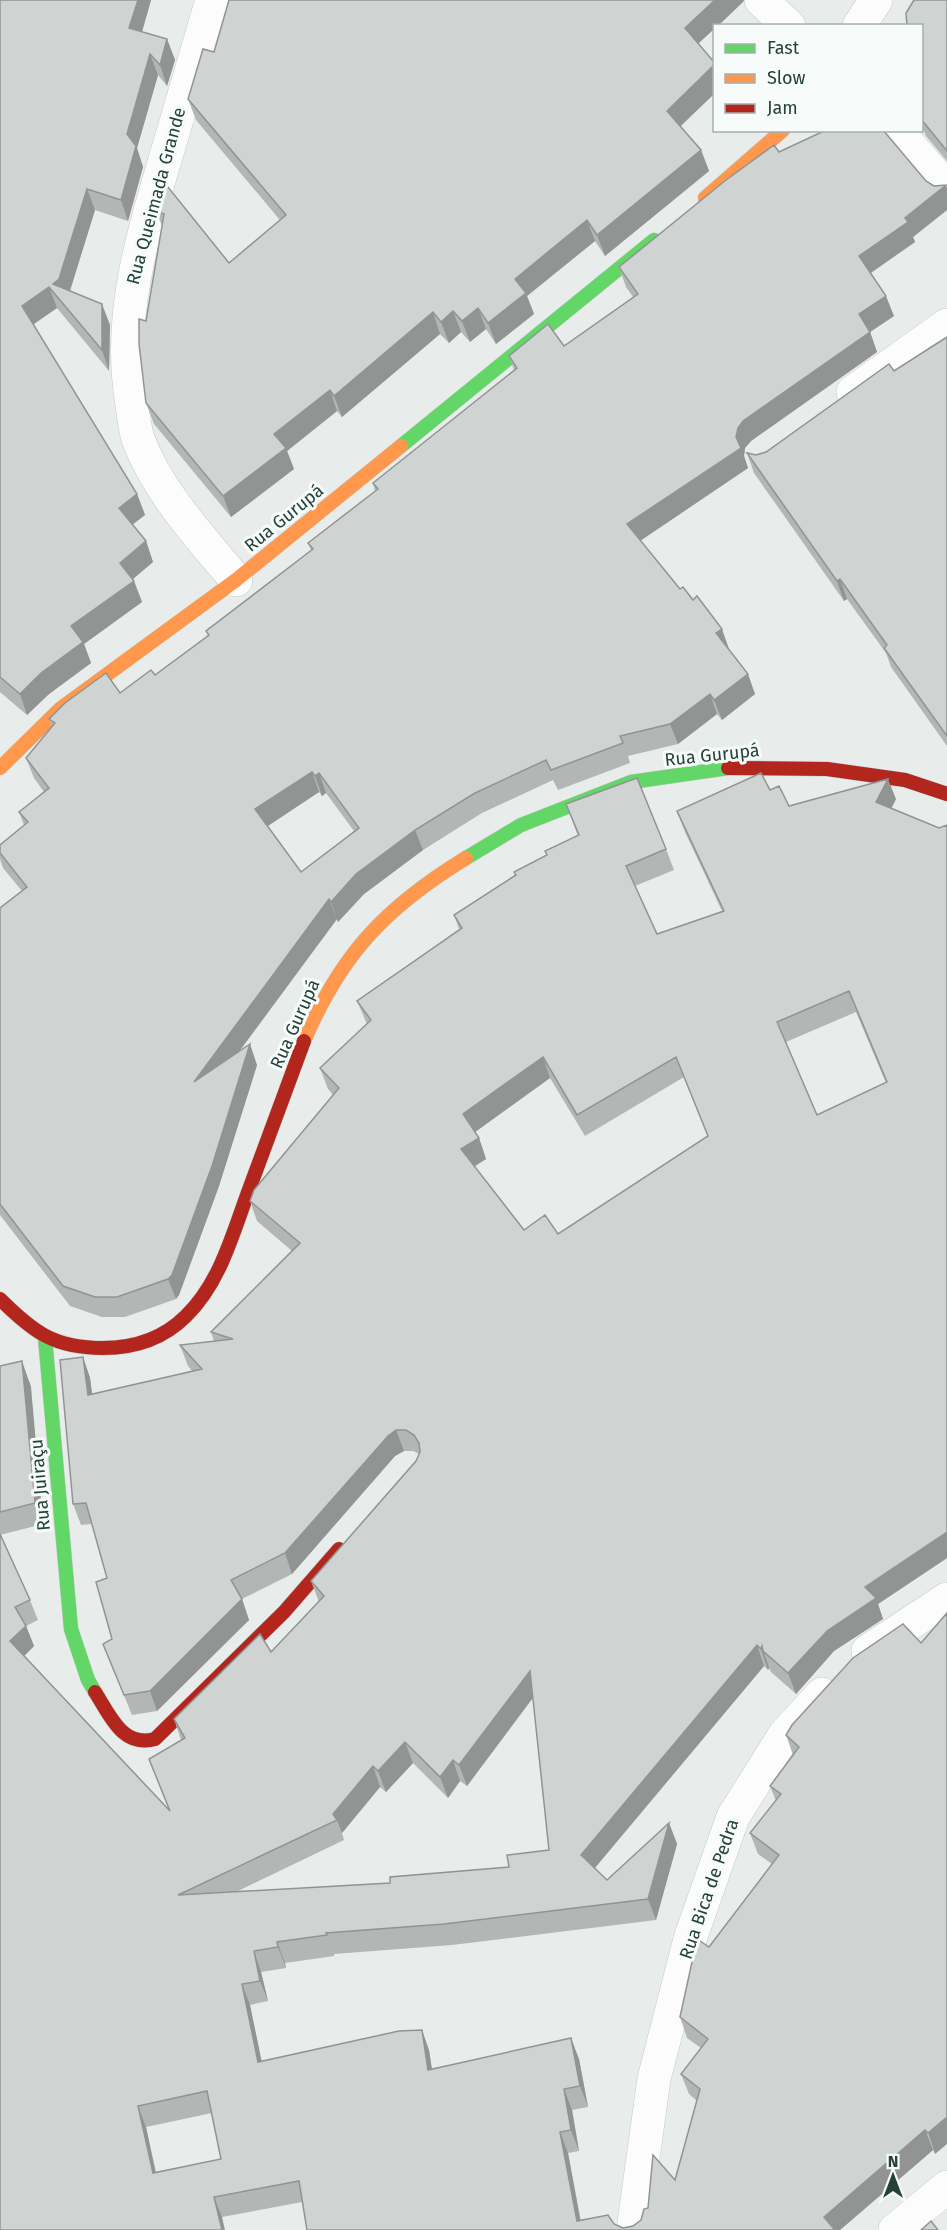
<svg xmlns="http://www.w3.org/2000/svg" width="947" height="2230" font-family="'Fira Sans',sans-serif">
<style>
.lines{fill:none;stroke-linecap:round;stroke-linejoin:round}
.street-casing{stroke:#c5cac8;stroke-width:34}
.fast-casing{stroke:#c3cbc8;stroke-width:15}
.slow-casing{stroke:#c3cbc8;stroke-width:15}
.jam-casing{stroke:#c3cbc8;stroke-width:15}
.street{stroke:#fcfcfc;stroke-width:33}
.fast{stroke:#63d668;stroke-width:14}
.slow{stroke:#ff974d;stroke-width:14}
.jam{stroke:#b3261e;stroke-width:14}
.wall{fill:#b2b6b5;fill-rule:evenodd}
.shaded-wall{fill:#919493}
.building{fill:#cfd4d2;stroke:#919493;stroke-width:1.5;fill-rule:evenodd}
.labels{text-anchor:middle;stroke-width:6;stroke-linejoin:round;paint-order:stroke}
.street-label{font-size:18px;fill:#24423a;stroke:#f7fbf9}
</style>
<rect width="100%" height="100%" fill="#e8edeb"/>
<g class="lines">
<g class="street-casing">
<g id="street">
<path d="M212 0C197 51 182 102 167 153 143 234 118 313 131 398 133 411 134 426 138 439 158 492 200 537 236 580"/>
<path d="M761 0 789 26"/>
<path d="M859 26 876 0"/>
<path d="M896 130 947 188"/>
<path d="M853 392 947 325"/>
<path d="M868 1651 947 1599"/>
<path d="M633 2230 654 2079 690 1939 733 1817 785 1734 822 1694"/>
<path d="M895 2230 947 2187"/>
</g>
</g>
<g class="fast-casing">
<g id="fast">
<path d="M401 446 654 240"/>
<path d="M466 858 521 825 631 782 728 768"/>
<path d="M45 1338 71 1629 88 1680 95 1692"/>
</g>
</g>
<g class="slow-casing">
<g id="slow">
<path d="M705 198 783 130"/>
<path d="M0 768 60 709 236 580 401 446"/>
<path d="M304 1041C341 954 386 907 466 858"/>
</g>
</g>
<g class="jam-casing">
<g id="jam">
<path d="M728 768 827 769 905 780 947 794"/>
<path d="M0 1299C33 1332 54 1348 103 1348 134 1348 163 1339 186 1316 221 1282 233 1232 250 1187 268 1138 286 1090 304 1041"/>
<path d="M95 1692C110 1715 122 1748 155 1739L284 1612 339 1549"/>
</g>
</g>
<use href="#street" class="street"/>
<use href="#fast" class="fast"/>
<use href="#slow" class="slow"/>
<use href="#jam" class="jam"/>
</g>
<g class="wall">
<path d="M0 0H151L142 32 167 39 175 60 167 86 158 75 137 148 143 167 128 221 95 210 70 291 110 325 109 371 57 308 33 325 137 494 145 515 132 524 146 541 153 562 133 579 142 602 84 644 91 663 49 694 27 715 0 692Z"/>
<path d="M229 0H744L743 2 714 26V29L698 44 714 62V94L680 127 701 150 709 171 605 256 595 241 527 296 534 314 496 344 486 329 470 342 461 332 449 343 440 334 342 417 337 411 287 451 294 469 231 517 154 424 146 403V321L162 226 156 211 164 182 229 263 280 220 196 120 188 99 214 52Z"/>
<path d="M947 0V161L926 136 921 124V26Z"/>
<path d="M779 152 926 181 934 186 947 188V210L913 237 915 242 871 273 894 316 870 332 877 352 751 441 745 448 744 456 748 468 640 541 729 649 755 694 722 720 717 714 678 744 628 756 630 763 558 790 553 780 482 813 423 850 364 894 338 922 337 919 238 1052 257 1065 219 1186 179 1295 176 1299 125 1317H102L70 1306 0 1215V908L22 891 3 868 0 859V845L24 825 19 812 44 792 34 778 26 758 52 727 49 719 120 693 155 675 208 636 206 631 311 550 308 543 375 491 373 483 514 370 509 356 564 346 633 297 626 287 619 267ZM319 792 322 796 326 793 354 831 301 872 267 826Z"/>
<path d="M947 337V746L891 667 886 653 847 599 844 601 754 473 747 453 756 455 766 452Z"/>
<path d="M770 790 789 806 896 799 891 808 939 828 947 825V1558L878 1604 883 1619 834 1651 796 1694 771 1672 769 1668 768 1670 764 1666 595 1868 607 1880 669 1823 677 1844 656 1920 452 1945 334 1954V1956L285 1963 286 1968 261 1972 268 2001 250 2005 261 2061 429 2050 432 2069 579 2059 588 2107 572 2110 579 2151 568 2153 581 2221 614 2224 623 2228 633 2226 641 2220 648 2208 675 2180 697 2101 689 2094 681 2074 701 2048 687 2038 680 2017 709 1947 772 1864 758 1854 750 1833 776 1801 770 1786 793 1755 786 1735 792 1725 935 2154 933 2150 840 2230H307L302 2202 222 2217 0 2230V1366L30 1382 43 1524 0 1535 30 1600 38 1620 26 1626 34 1646 24 1656 169 1810 149 1759 181 1740 174 1719 271 1652 319 1602 311 1581 416 1461 419 1454 413 1451H404L395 1456 292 1574 242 1599 249 1620 157 1711 132 1715 103 1644 112 1639 107 1578 92 1524 81 1525 73 1504 83 1357 90 1378 92 1394 192 1371 188 1366 180 1345 214 1341 211 1332 292 1251 257 1221 250 1201 333 1095 328 1089 320 1068 367 1024 357 1001 459 929 454 915 515 875 514 872 547 855 545 851 578 836 566 804 666 849 674 870 635 886 657 934 722 911 685 832 677 811ZM856 1012 886 1083 817 1115 786 1042ZM684 1077 708 1137 558 1234 524 1230 474 1166 486 1159 479 1138 475 1132 550 1078 585 1136ZM533 1698 549 1850 509 1867 390 1883 236 1892 344 1840 342 1833 380 1787 386 1792 413 1763 448 1798 460 1781 467 1786ZM212 2113 221 2159 156 2172 146 2127Z"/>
</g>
<g class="shaded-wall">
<path d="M138 0H151L137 49 129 28Z"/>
<path d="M715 0H744L743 2 718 26H714V29L692 49 685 28Z"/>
<path d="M167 39 175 60 167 86 160 65Z"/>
<path d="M150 54 158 75 137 148 143 167 128 221 121 200 127 134Z"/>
<path d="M714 65V94L674 132 667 111Z"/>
<path d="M701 150 709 171 605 256 597 235Z"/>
<path d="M946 185 947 188V210L913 237 915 242 866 276 859 256 905 218Z"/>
<path d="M87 189 95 210 67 300 53 284Z"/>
<path d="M587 220 595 241 527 296 534 314 496 344 488 323 515 279Z"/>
<path d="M49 287 57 308 29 327 22 306Z"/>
<path d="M886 296 894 316 870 332 877 352 751 441 745 448 744 456 748 468 634 545 627 524 736 437 738 428 743 421 859 314Z"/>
<path d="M102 304 110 325 109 371 102 350Z"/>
<path d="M478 308 486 329 470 342 462 321Z"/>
<path d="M453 311 461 332 449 343 441 322Z"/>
<path d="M433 312 440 334 342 417 334 396Z"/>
<path d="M330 390 337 411 287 451 294 469 231 517 223 496 274 434Z"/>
<path d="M137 494 145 515 127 529 119 508Z"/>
<path d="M146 541 153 562 127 584 120 563Z"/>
<path d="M840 579 847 599 844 601 837 581Z"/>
<path d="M134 581 142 602 84 644 91 663 49 694 27 715 20 694 71 626Z"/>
<path d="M722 629 729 649 716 633Z"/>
<path d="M748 674 755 694 722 720 714 700Z"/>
<path d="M710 694 717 714 678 744 670 724Z"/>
<path d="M312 772 319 792 262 830 255 809Z"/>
<path d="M319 773 326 793 322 796 315 776Z"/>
<path d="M888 779 896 799 884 823 876 802Z"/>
<path d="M415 830 423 850 364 894 338 922 331 902 356 874Z"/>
<path d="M329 899 337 919 202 1102 194 1082Z"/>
<path d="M250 1044 257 1065 219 1186 179 1295 176 1299 168 1279Z"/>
<path d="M543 1057 550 1078 471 1135 463 1114Z"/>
<path d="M479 1138 486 1159 469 1170 461 1149Z"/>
<path d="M83 1357 90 1378 95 1416 88 1395Z"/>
<path d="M22 1361 31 1387 43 1524 35 1503Z"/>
<path d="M396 1430 404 1451 395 1456 292 1574 285 1553 388 1436Z"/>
<path d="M947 1532V1558L878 1604 883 1619 834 1651 796 1694 788 1673 865 1587Z"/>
<path d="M242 1599 249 1620 157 1711 150 1691Z"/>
<path d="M26 1626 34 1646 18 1662 10 1641Z"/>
<path d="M757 1645 764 1666 588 1876 581 1855Z"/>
<path d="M762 1646 769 1668 768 1670 761 1649Z"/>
<path d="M530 1671 537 1692 467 1786 459 1765Z"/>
<path d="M405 1742 413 1763 386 1792 378 1771Z"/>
<path d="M453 1760 460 1781 448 1798 440 1777Z"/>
<path d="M373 1766 380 1787 342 1833 337 1820 333 1814Z"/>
<path d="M669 1823 677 1844 656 1920 648 1899Z"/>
<path d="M277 1942 285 1963 286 1968 278 1947Z"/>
<path d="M254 1951 261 1972 268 2001 260 1981Z"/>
<path d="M242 1984 250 2005 266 2082 258 2062Z"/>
<path d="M422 2030 429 2050 435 2091 428 2070Z"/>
<path d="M571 2038 579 2059 588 2107 580 2086Z"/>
<path d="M564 2089 572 2110 579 2151 571 2130Z"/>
<path d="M138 2106 146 2127 160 2194 153 2173Z"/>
<path d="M947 2117V2144L935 2154 928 2133Z"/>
<path d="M925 2130 933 2150 840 2230H828L824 2217Z"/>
<path d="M560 2132 568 2153 582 2230 577 2221Z"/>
<path d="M214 2197 222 2217 225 2230H222Z"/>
</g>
<g class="building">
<path d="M0 0H138L129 28 167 39 160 65 150 54 127 134 136 146 121 200 87 189 59 279 53 284 102 304V350L49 287 22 306 137 494 119 508 146 541 120 563 134 581 71 626 83 642 41 673 20 694 0 677Z"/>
<path d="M229 0H715L685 28 714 62V65L667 111 701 150 597 235 587 220 515 279 526 293 488 323 478 308 462 321 453 311 441 322 433 312 334 396 330 390 274 434 286 448 223 496 146 403 139 344V319L146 321 164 214 156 211 164 182 229 263 286 215 188 99 203 49 214 52Z"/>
<path d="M914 0H947V151L921 119V26H907L906 13Z"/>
<path d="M826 130H883L926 181 934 186 946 185 905 218 908 222 859 256 886 296 859 314 870 332 743 421 738 428 736 437 741 448 627 524 680 589 683 587 693 600 697 596 722 629 716 633 748 674 714 700 710 694 670 724 620 736 623 743 551 770 546 760 475 793 415 830 356 874 331 902 329 899 194 1082 250 1044 212 1166 172 1275 168 1279 117 1297H95L63 1286 0 1204V908L27 887 0 853V845L28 822 19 812 49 788 26 758 55 723 49 719 65 703 106 673 120 693 151 670 155 675 209 635 206 631 313 549 308 543 378 489 373 483 517 368 509 356 548 324 564 346 638 294 619 267 726 180 774 145 779 152ZM312 772 315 776 319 773 359 828 301 872 255 809Z"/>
<path d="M947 337V736L884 648 887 645 840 579 837 581 747 453 756 455 766 452 889 364 894 371Z"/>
<path d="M761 773 770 790 779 786 789 806 888 779 876 802 939 828 947 825V1532L865 1587 876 1598 827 1631 788 1673 763 1651 762 1646 761 1649 757 1645 581 1855 607 1880 669 1823 648 1899 444 1924 326 1933 327 1935 277 1942 278 1947 254 1951 260 1981 242 1984 258 2062 399 2031 422 2030 428 2070 571 2038 580 2086 564 2089 571 2130 560 2132 577 2221 608 2215 614 2224 623 2228 633 2226 641 2220 644 2209 648 2208 653 2155 675 2180 700 2089 681 2074 708 2039 680 2017 697 1939 709 1947 779 1855 750 1833 781 1794 770 1786 799 1747 786 1735 792 1725 853 1658 903 1624 921 1643 947 1613V2117L928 2133 925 2130 824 2217 834 2229 833 2230H307L299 2181 214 2197 222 2230H0V1534L30 1600 15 1607 26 1626 10 1641 170 1811 149 1759 185 1738 174 1719 260 1634 271 1652 324 1596 311 1581 416 1461 420 1452 419 1443 414 1435 406 1430H396L388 1436 285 1553 231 1580 242 1599 150 1691 124 1695 103 1644 112 1639 96 1582 107 1578 86 1503 73 1504 60 1360 83 1357 88 1395 202 1369 180 1345 233 1339 211 1332 300 1243 250 1201 254 1190 339 1088 320 1068 371 1020 357 1001 462 928 454 915 516 875 514 872 547 855 545 851 579 835 566 804 637 778 666 849 626 866 657 934 724 911 677 811ZM849 991 887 1082 817 1115 777 1022ZM543 1057 577 1115 676 1057 708 1136 558 1234 545 1215 524 1230 461 1149 479 1138 463 1114ZM530 1671 549 1850 507 1855 509 1867 390 1877V1883L178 1895 337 1820 333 1814 373 1766 378 1771 405 1742 440 1777 453 1760 459 1765ZM207 2091 221 2159 153 2173 138 2106Z"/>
<path d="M22 1361 35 1503 0 1512V1366Z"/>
<path d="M931 2221 938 2230H921Z"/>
</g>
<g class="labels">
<g class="street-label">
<text transform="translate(156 196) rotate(-75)" y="6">Rua Queimada Grande</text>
<text transform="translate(284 518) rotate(-39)" y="6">Rua Gurupá</text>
<text transform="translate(712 755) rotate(-6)" y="6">Rua Gurupá</text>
<text transform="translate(295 1024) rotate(-66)" y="6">Rua Gurupá</text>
<text transform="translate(40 1485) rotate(-95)" y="6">Rua Juiraçu</text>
<text transform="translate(709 1889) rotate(-71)" y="6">Rua Bica de Pedra</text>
</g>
</g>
<rect x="713" y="24" width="210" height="108" fill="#f7fbf9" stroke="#a3b1ad" stroke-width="1.5"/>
<rect x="725" y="44" width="30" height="9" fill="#63d668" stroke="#a3b1ad" stroke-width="1.5"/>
<text x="767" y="54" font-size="18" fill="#24423a">Fast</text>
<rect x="725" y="74" width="30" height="9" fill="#ff974d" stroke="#a3b1ad" stroke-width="1.5"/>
<text x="767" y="84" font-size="18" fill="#24423a">Slow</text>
<rect x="725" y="104" width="30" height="9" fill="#b3261e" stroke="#a3b1ad" stroke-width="1.5"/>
<text x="767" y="114" font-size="18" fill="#24423a">Jam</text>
<g transform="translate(893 2176)" stroke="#f7fbf9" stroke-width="4.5" paint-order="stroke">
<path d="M0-4.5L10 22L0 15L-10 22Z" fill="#24423a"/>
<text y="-9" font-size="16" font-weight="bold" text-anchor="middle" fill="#24423a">N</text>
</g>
</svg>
